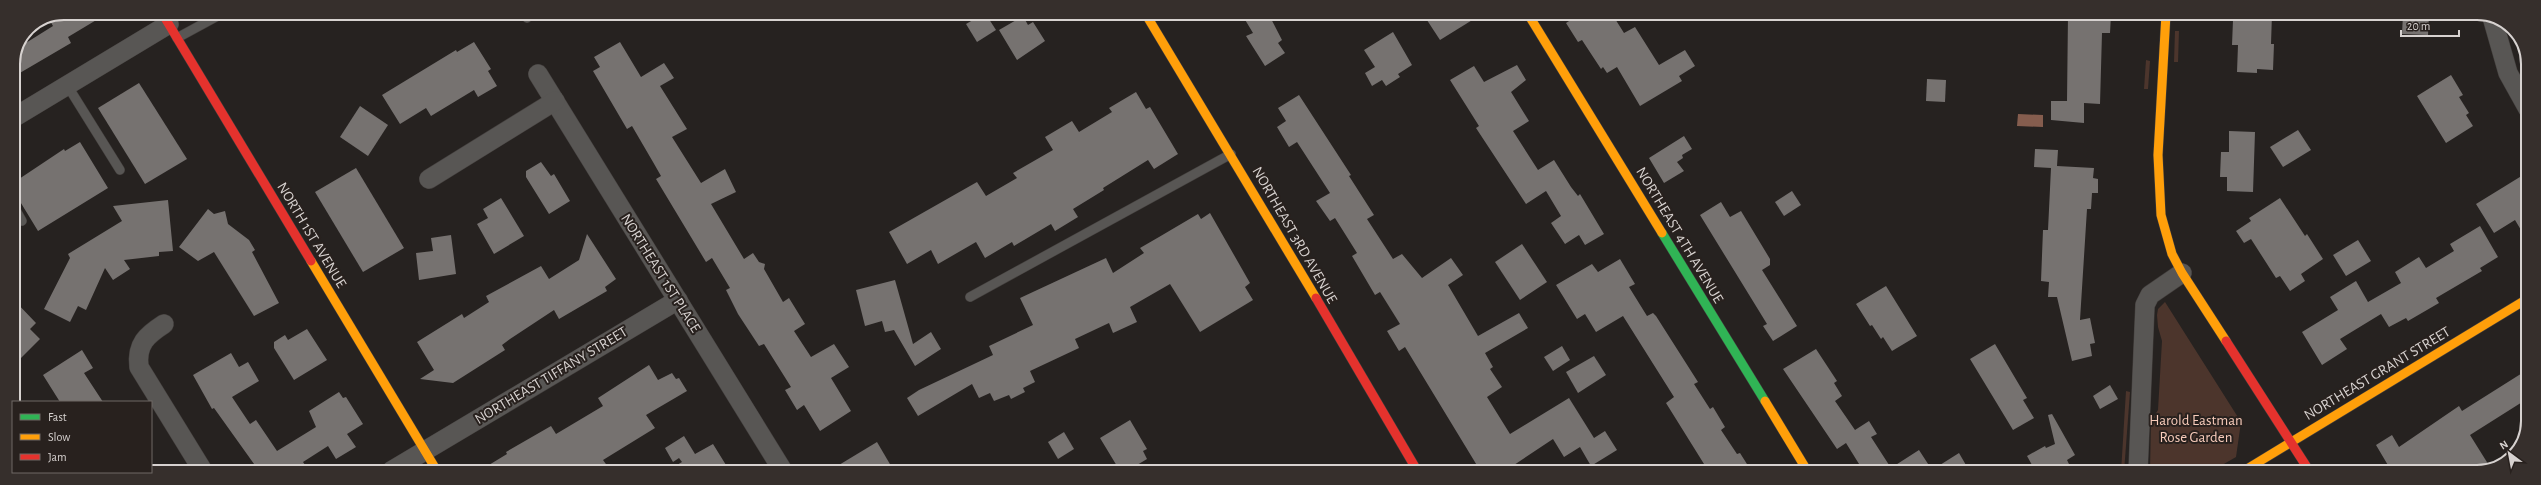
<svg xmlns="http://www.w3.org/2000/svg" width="2541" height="485" font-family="'Alegreya Sans',sans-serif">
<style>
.green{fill:#4c352c}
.water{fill:#855d4e}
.building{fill:#767270}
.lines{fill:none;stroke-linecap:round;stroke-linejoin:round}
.lane-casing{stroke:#433f3d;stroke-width:10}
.street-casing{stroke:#433f3d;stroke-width:20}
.fast-casing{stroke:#433f3d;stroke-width:10}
.slow-casing{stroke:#433f3d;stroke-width:10}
.jam-casing{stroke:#433f3d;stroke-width:10}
.lane{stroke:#585654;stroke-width:9}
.street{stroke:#585654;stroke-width:19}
.fast{stroke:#30b455;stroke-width:9}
.slow{stroke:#ff9f0a;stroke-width:9}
.jam{stroke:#e5322d;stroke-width:9}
.labels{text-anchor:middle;stroke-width:4;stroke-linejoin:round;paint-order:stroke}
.street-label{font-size:15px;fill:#d7d2d0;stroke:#28211e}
.park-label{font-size:15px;fill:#f7cbba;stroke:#28211e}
.rim{fill:none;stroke:#d7d2d0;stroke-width:2}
</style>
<rect width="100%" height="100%" fill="#262220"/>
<g class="green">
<path d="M2175 31H2179L2178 62H2174Z"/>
<path d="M2146 60 2150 61 2148 89H2144Z"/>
<path d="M2165 302 2241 422 2236 457 2210 472H2150L2151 421 2158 410 2162 341 2158 327 2157 315 2158 309Z"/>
<path d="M2126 391 2130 392 2124 472H2121Z"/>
</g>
<path class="water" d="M2018 114 2043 115V127L2017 126Z"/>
<g class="building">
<path d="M64 13H108L68 37 71 43 13 77V64L21 46 53 26 49 19Z"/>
<path d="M985 13 996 30 977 42 966 24Z"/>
<path d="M1241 13H1268L1282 40 1278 43 1285 53 1265 66 1246 36 1253 33Z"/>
<path d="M1423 14H1482L1440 40Z"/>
<path d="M1580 14H1612L1624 33 1635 27 1659 65 1685 50 1695 66 1679 76 1682 81 1640 106 1617 67 1607 73 1603 67 1601 69 1582 40 1578 42 1566 23Z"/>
<path d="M2068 14H2111L2110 33H2102L2100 104 2084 103V123L2051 120V101H2067Z"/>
<path d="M2244 14H2272L2271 44H2274L2273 70 2257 69V73L2237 72 2238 45H2232L2233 20H2244Z"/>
<path d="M2403 14H2429L2428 35 2402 34Z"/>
<path d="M1023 16 1028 25 1033 22 1045 41 1017 60 999 30Z"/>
<path d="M1393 32 1412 65 1398 74 1400 77 1386 86 1382 80 1372 86 1365 73 1375 67 1364 50Z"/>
<path d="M474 42 491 69 488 71 497 86 478 97 474 90 431 116 426 108 400 124 382 95 456 50 457 52Z"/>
<path d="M620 42 641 77 664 63 674 78 660 86 687 129 672 137 701 183 725 169 736 192 711 204 744 259 753 253 759 262 765 264 764 269 783 302 789 298 805 324 794 331 811 357 834 344 849 367 831 378 851 411 820 431 804 405 797 410 785 390 791 387 764 344 759 346 738 314 726 290 730 288 712 258 706 262 656 179 661 176 653 162 632 126 627 129 593 71 600 67 594 57Z"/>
<path d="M1517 65 1526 80 1511 92 1529 121 1513 131 1538 170 1554 160 1571 187 1578 196 1580 194 1604 234 1585 245 1579 235 1565 244 1551 223 1561 216 1546 191 1526 204 1476 128 1479 126 1450 80 1474 66 1484 82Z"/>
<path d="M2451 75 2463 95 2459 97 2469 113 2466 115 2473 126 2446 143 2417 96Z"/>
<path d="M1927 79 1946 80 1945 102 1926 101Z"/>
<path d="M139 83 187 159 145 184 98 108Z"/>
<path d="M1136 92 1146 109 1150 107 1178 154 1154 169 1148 160 1103 188 1104 190 1073 209 1078 217 1055 231 1051 224 1014 246 1012 242 985 258 976 242 938 264 931 250 907 264 889 232 977 182 986 196 1017 178 1013 173 1053 150 1045 137 1072 121 1079 132 1112 112 1109 108Z"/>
<path d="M1299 95 1351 175 1349 176 1374 215 1367 219 1393 259 1402 254 1422 278 1451 258 1463 275 1448 285 1478 336 1519 313 1528 328 1485 353 1493 367 1490 369 1502 387 1487 397 1510 434 1569 398 1594 438 1605 431 1617 450 1591 466 1580 447 1564 457 1553 439 1511 467 1514 472H1481L1405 347 1399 351 1387 331 1400 324 1380 292 1375 295 1352 256 1357 253 1335 218 1330 221 1316 201 1330 193 1297 142 1289 147 1277 127 1286 121 1278 108Z"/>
<path d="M360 106 388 125 368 156 340 137Z"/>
<path d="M2298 130 2311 150 2283 167 2270 147Z"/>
<path d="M2229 131 2255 132 2253 192 2227 191V177H2220L2221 152H2229Z"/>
<path d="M1684 136 1692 149 1682 155 1683 158 1677 162 1684 171 1664 183 1649 158Z"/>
<path d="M80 142 108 188 38 231 13 190V183L64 149 65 151Z"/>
<path d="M2035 149 2058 150 2057 166 2094 168 2093 178 2098 179V193H2092L2091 209H2087L2080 320 2090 318 2095 343 2090 344 2092 356 2072 361 2057 297H2048L2049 282 2041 281 2043 230H2048L2051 168 2034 167Z"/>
<path d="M541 162 551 176 554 174 570 201 549 214 526 177V171Z"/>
<path d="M356 168 404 248 363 272 315 192Z"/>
<path d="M2528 172 2527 240 2515 220 2494 233 2476 204Z"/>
<path d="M1792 191 1801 205 1784 216 1775 202Z"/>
<path d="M501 198 524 236 494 254 477 224 488 218 483 209Z"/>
<path d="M2280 198 2305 236 2307 234 2323 259 2301 274 2305 281 2290 291 2280 276 2276 278 2251 239 2244 243 2236 231 2251 221 2249 218Z"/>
<path d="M168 200 173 251 159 252V256L124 260 130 269 113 280 105 268 86 310 78 306 70 322 44 309 70 258 68 254 122 221 113 206Z"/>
<path d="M1721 202 1730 217 1741 211 1770 259V265L1762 270 1797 326 1773 341 1763 326 1767 324 1700 215Z"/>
<path d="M208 209 214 214 225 211 228 224 249 240 255 250 252 252 279 303 254 316 214 252 198 261 179 247Z"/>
<path d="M1210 213 1250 283 1245 287 1253 300 1200 332 1170 284 1130 307 1137 322 1113 333 1109 323 1075 339 1079 348 1030 371 1035 382 1023 388 1025 392 1011 399 1009 395 994 401 990 393 979 398 972 384 918 416 907 398 919 390 993 355 989 346 1033 325 1020 298 1106 258 1113 273 1144 253 1140 248 1159 237 1198 214 1201 219Z"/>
<path d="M2480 226 2498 257 2480 268 2482 271 2436 298 2439 303 2408 321 2406 318 2389 327 2381 314 2340 339 2347 349 2322 365 2302 332 2338 310 2330 297 2356 281 2368 302 2401 283 2395 272 2419 257 2426 268 2454 251 2450 244Z"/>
<path d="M587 234 616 279 605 287 607 291 559 319 554 310 510 339 502 345 505 350 453 383 420 379 434 370 417 342 462 314 464 318 489 302 486 296 541 266 549 279 579 260Z"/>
<path d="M451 235 456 274 419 280 416 253 433 251 431 238Z"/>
<path d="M2358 240 2371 261 2346 276 2333 255Z"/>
<path d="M1522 244 1547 282 1520 300 1495 262Z"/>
<path d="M1620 259 1635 284 1629 287 1647 316 1653 313 1656 316 1698 382 1694 384 1710 409 1713 407 1725 427 1721 430 1737 454 1740 453 1752 472H1709L1666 403 1674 397 1623 316 1596 332 1585 314 1577 319 1556 285 1592 264 1598 272Z"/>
<path d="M895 280 913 344 931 332 941 349 915 366 894 330 885 332 882 321 865 326 856 290Z"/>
<path d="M1886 286 1917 336 1892 351 1883 337 1881 339 1872 325 1870 326 1856 304Z"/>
<path d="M13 299 36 323 30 329 40 339 13 366Z"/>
<path d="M307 329 327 360 294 380 274 348V342L285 335 288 340Z"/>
<path d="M1995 344 2027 398 2023 400 2034 418 2013 430 1970 359Z"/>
<path d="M1562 346 1570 360 1553 371 1544 357Z"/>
<path d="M1816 349 1837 381 1834 383 1842 396 1835 401 1855 430 1869 421 1877 434 1871 437 1891 468 1919 450 1932 470 1959 453 1970 472H1864L1846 443 1837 449 1783 369Z"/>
<path d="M82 350 93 368 84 373 103 402H60L43 375Z"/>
<path d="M231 353 239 367 248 362 259 381 232 397 250 424 256 420 277 451 316 427 309 411 339 392 343 398 346 397 363 424 347 434 356 447 336 459 328 446 303 462 309 471H259L214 408 212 409 193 375Z"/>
<path d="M1594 356 1606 375 1578 393 1566 372Z"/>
<path d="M649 365 658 380 672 373 676 379 679 378 687 391 646 415 655 428 603 460 611 471H479L507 454 506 452 551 426 556 434 603 406 598 398Z"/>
<path d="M2527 370V399L2470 435 2490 467 2477 472H2392L2376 445 2392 435 2399 447 2459 406 2462 411Z"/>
<path d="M2110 385 2118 399 2100 409 2093 396Z"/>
<path d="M2052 414 2075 455 2067 460 2073 472H2036L2027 456 2045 446 2046 448 2055 444 2048 415Z"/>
<path d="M1130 420 1147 449 1143 451 1147 459 1127 471H1120L1100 438Z"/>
<path d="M1064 432 1074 449 1058 459 1048 442Z"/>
<path d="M684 436 695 454 713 444 726 465 716 471H667L682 462 679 458 673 462 665 448Z"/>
<path d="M877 442 894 471H829Z"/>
</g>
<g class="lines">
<g class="lane-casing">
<g id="lane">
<path d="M524 13 527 18"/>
<path d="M177 38 223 13"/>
<path d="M67 85 120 170"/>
<path d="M13 205 22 221"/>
<path d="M970 297 1231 154"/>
</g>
</g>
<g class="street-casing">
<g id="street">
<path d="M2492 17 2508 73 2528 109"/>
<path d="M538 74 783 471"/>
<path d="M13 118 169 24"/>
<path d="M429 179 555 101"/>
<path d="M164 324C147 335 136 344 139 367L203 471"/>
<path d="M391 471 678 300"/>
<path d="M2138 472 2145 305 2150 295 2182 273"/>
</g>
</g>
<g class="fast-casing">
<path id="fast" d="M1662 233 1765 401"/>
</g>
<g class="slow-casing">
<g id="slow">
<path d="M1145 13 1316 298"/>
<path d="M1528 14 1662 233"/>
<path d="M2166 14 2158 155 2161 215 2172 254 2182 273 2226 341"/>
<path d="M311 261 437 471"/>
<path d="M1765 401 1808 472"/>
<path d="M2242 472 2527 299"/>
</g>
</g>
<g class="jam-casing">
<g id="jam">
<path d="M162 13 311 261"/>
<path d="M1316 298 1418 472"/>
<path d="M2226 341 2310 472"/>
</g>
</g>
<use href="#lane" class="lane"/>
<use href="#street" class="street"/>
<use href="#fast" class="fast"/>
<use href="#slow" class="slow"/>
<use href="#jam" class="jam"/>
</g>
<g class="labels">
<g class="street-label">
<text transform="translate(312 235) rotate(59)" y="5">NORTH 1ST AVENUE</text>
<text transform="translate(1295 235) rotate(60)" y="5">NORTHEAST 3RD AVENUE</text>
<text transform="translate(1680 235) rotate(59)" y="5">NORTHEAST 4TH AVENUE</text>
<text transform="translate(661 273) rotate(58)" y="5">NORTHEAST 1ST PLACE</text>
<text transform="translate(2377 373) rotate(-31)" y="5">NORTHEAST GRANT STREET</text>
<text transform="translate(551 375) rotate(-31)" y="5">NORTHEAST TIFFANY STREET</text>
</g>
<g class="park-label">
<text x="2196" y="425">Harold Eastman<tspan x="2196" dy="17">Rose Garden</tspan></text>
</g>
</g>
<path d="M0 0H2541V485H0ZM64 20H2477A44 44 0 0 1 2521 64V421A44 44 0 0 1 2477 465H64A44 44 0 0 1 20 421V64A44 44 0 0 1 64 20Z" fill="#362f2c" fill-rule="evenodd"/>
<path class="rim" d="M64 20H2477A44 44 0 0 1 2521 64V421A44 44 0 0 1 2477 465H64A44 44 0 0 1 20 421V64A44 44 0 0 1 64 20Z"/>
<rect x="12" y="401" width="140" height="72" fill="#28211e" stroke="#6e6865"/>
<rect x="20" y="414" width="20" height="6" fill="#30b455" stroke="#6e6865"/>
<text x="48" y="421" font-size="12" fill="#d7d2d0">Fast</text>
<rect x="20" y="434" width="20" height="6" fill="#ff9f0a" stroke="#6e6865"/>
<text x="48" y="441" font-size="12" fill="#d7d2d0">Slow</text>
<rect x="20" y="454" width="20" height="6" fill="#e5322d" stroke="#6e6865"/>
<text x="48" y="461" font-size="12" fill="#d7d2d0">Jam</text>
<g transform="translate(2509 453) rotate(328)" stroke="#28211e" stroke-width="3" paint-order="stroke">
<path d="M0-3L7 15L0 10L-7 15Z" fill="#d7d2d0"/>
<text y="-6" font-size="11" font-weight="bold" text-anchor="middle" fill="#d7d2d0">N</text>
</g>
<path d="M2401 30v6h58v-6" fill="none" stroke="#d7d2d0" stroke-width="2"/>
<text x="2407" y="30" font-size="12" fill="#d7d2d0" stroke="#28211e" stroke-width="3" paint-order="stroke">20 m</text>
</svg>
